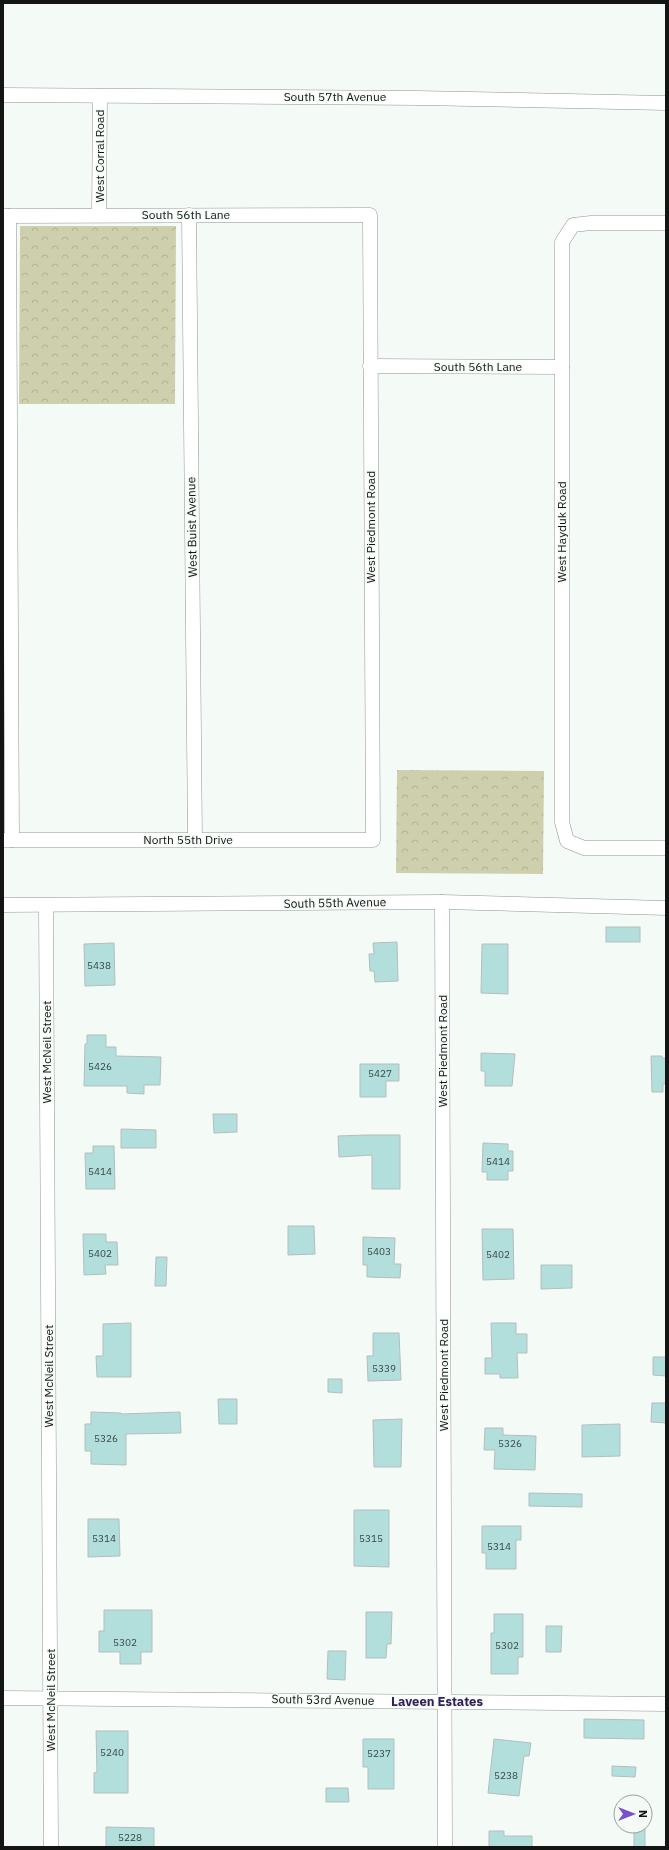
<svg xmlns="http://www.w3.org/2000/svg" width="669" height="1850" font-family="'IBM Plex Sans',sans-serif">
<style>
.park{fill:url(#park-crowns)}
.building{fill:#b2dfdb;stroke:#b5bdbc}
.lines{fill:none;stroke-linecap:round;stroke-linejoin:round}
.minor-casing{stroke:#8f9592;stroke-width:15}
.minor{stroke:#fff;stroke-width:14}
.labels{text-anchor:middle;stroke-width:3;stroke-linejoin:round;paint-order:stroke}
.number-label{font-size:10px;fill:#3a4845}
.street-label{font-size:12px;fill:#121513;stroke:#f4fbf7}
.neighbourhood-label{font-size:13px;font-weight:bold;fill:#32205a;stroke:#f4fbf7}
</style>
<defs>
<pattern id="park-crowns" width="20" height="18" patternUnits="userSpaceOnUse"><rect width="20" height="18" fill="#ced0ad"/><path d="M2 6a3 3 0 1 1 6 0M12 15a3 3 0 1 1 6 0" fill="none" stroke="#b0b294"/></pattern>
</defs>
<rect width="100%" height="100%" fill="#f4fbf7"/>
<g class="park">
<path d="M20 226H176L175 404H19Z"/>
<path d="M397 770 544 771 543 874 396 873Z"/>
</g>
<g class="building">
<rect x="606" y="927" width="34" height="15"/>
<path d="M397 942 398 981 375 982 374 971H370L369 954H374L373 943Z"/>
<path d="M114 943 115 985 85 986 84 944Z"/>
<path d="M482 944H508V994L481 993Z"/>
<path d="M87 1035H106V1047H116V1056L161 1057 160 1085H144V1094L127 1093V1086H84L85 1044H87Z"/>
<path d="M481 1053 515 1054 512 1086H485V1071H481Z"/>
<path d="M651 1056H662V1058H666V1084H663V1092H652Z"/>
<path d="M360 1064H399V1081H386V1097H360Z"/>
<path d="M213 1114H237V1132L214 1133Z"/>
<path d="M121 1129 156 1130V1148H121Z"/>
<path d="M365 1135H400V1189H372V1155L339 1157 338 1136Z"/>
<path d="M483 1143 508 1144V1151H513V1171H508V1180H487V1172H482Z"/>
<path d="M93 1146H114L115 1189H86L85 1153H93Z"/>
<path d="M288 1226H314L315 1254 288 1255Z"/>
<path d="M482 1229H513L514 1279 483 1280Z"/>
<path d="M83 1234H106V1242H117L118 1265H105L106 1274 84 1275Z"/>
<path d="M363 1237 395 1238 394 1264H401L400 1278 367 1277V1265H363Z"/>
<path d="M156 1257H167L166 1286H155Z"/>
<path d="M541 1265H572V1288L541 1289Z"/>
<path d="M131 1323V1377H97L96 1356H103V1324Z"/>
<path d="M491 1323H516V1334H527V1353H517L518 1378H500V1374H485V1358H492Z"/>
<path d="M373 1333H399L401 1380 368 1381 367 1356H373Z"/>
<path d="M653 1357H666V1376L653 1375Z"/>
<path d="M328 1379H342V1393L328 1392Z"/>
<path d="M218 1399H237V1424H219Z"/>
<path d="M652 1403H666V1423L651 1422Z"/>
<path d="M91 1412 121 1413V1414L180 1412 181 1433 126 1434V1465L91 1464V1451H85V1424H91Z"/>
<path d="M402 1419 401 1467H374L373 1420Z"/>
<path d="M620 1424V1456L582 1457V1425Z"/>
<path d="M485 1428H503V1435L536 1436 535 1470 494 1469 495 1450H484Z"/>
<path d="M529 1493 582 1494V1507L529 1506Z"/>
<path d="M354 1510H389V1567L354 1566Z"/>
<path d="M88 1519H119L120 1556 88 1557Z"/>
<path d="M482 1526H521V1540H516V1569H486V1553H482Z"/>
<path d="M104 1610H152V1652H141V1664H120V1652H99V1631H104Z"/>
<path d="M366 1612H392L391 1644H387L386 1658H366Z"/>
<path d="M494 1614H523V1657H518V1674H491V1633H494Z"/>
<path d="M546 1626H562L561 1652H546Z"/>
<path d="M328 1651H346L345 1680 327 1679Z"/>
<path d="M584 1719 644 1720V1739L584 1738Z"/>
<path d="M96 1731H128V1793H94V1773L97 1772Z"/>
<path d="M363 1739H394V1789H368V1767H363Z"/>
<path d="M494 1739 531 1743 529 1756H524L519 1796 488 1793Z"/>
<path d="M612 1766 636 1767 635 1777 612 1776Z"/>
<path d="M326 1788H348L349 1802H326Z"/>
<rect x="634" y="1826" width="11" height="21"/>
<path d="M106 1827 154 1828V1847H106Z"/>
<path d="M489 1831H504V1836H532V1847H489Z"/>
</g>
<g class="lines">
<g class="minor-casing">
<g id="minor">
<path d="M3 95 418 98 666 103"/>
<path d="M99 215 100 96"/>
<path d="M189 215 195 840"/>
<path d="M3 216 370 215 373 840H3"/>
<path d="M9 216 12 840"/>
<path d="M666 223H591L573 225 562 242V822L567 841 584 848H666"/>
<path d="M370 366 562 367"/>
<path d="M442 902 445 1847"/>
<path d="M3 905 442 902 666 908"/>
<path d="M46 906 51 1847"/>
<path d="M3 1698 666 1704"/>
</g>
</g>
<use href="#minor" class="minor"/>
</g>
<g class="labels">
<g class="number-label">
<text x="99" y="969">5438</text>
<text x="100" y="1070">5426</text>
<text x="380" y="1077">5427</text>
<text x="498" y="1165">5414</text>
<text x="100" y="1175">5414</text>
<text x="379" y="1255">5403</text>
<text x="100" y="1257">5402</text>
<text x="498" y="1258">5402</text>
<text x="384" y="1372">5339</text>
<text x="106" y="1442">5326</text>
<text x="510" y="1447">5326</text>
<text x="104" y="1542">5314</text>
<text x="371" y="1542">5315</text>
<text x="499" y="1550">5314</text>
<text x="125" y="1646">5302</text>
<text x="507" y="1649">5302</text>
<text x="112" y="1756">5240</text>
<text x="379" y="1757">5237</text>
<text x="506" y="1779">5238</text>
<text x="130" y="1841">5228</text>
</g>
<g class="street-label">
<text x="335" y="101">South 57th Avenue</text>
<text transform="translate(100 156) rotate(-90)" y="4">West Corral Road</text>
<text x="186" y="219">South 56th Lane</text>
<text x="478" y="371">South 56th Lane</text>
<text transform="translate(192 527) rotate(-91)" y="4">West Buist Avenue</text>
<text transform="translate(371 527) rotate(-90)" y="4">West Piedmont Road</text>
<text transform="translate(562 532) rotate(-90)" y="4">West Hayduk Road</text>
<text x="188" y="844">North 55th Drive</text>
<text transform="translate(335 903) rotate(-1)" y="4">South 55th Avenue</text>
<text transform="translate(443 1051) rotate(-90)" y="4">West Piedmont Road</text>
<text transform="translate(47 1052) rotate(-90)" y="4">West McNeil Street</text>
<text transform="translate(444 1375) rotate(-90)" y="4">West Piedmont Road</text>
<text transform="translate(49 1376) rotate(-90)" y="4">West McNeil Street</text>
<text transform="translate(51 1700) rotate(-90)" y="4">West McNeil Street</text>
<text transform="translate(323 1700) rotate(1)" y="4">South 53rd Avenue</text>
</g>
<g class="neighbourhood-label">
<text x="437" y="1706">Laveen Estates</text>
</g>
</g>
<rect width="669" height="1850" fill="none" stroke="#121513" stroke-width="8"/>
<g transform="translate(633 1814) rotate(90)"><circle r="19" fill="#f4fbf7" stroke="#9a9f9c"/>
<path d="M0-3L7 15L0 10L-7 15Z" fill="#7752cb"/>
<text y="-6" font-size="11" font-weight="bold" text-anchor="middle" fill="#121513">N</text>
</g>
</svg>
